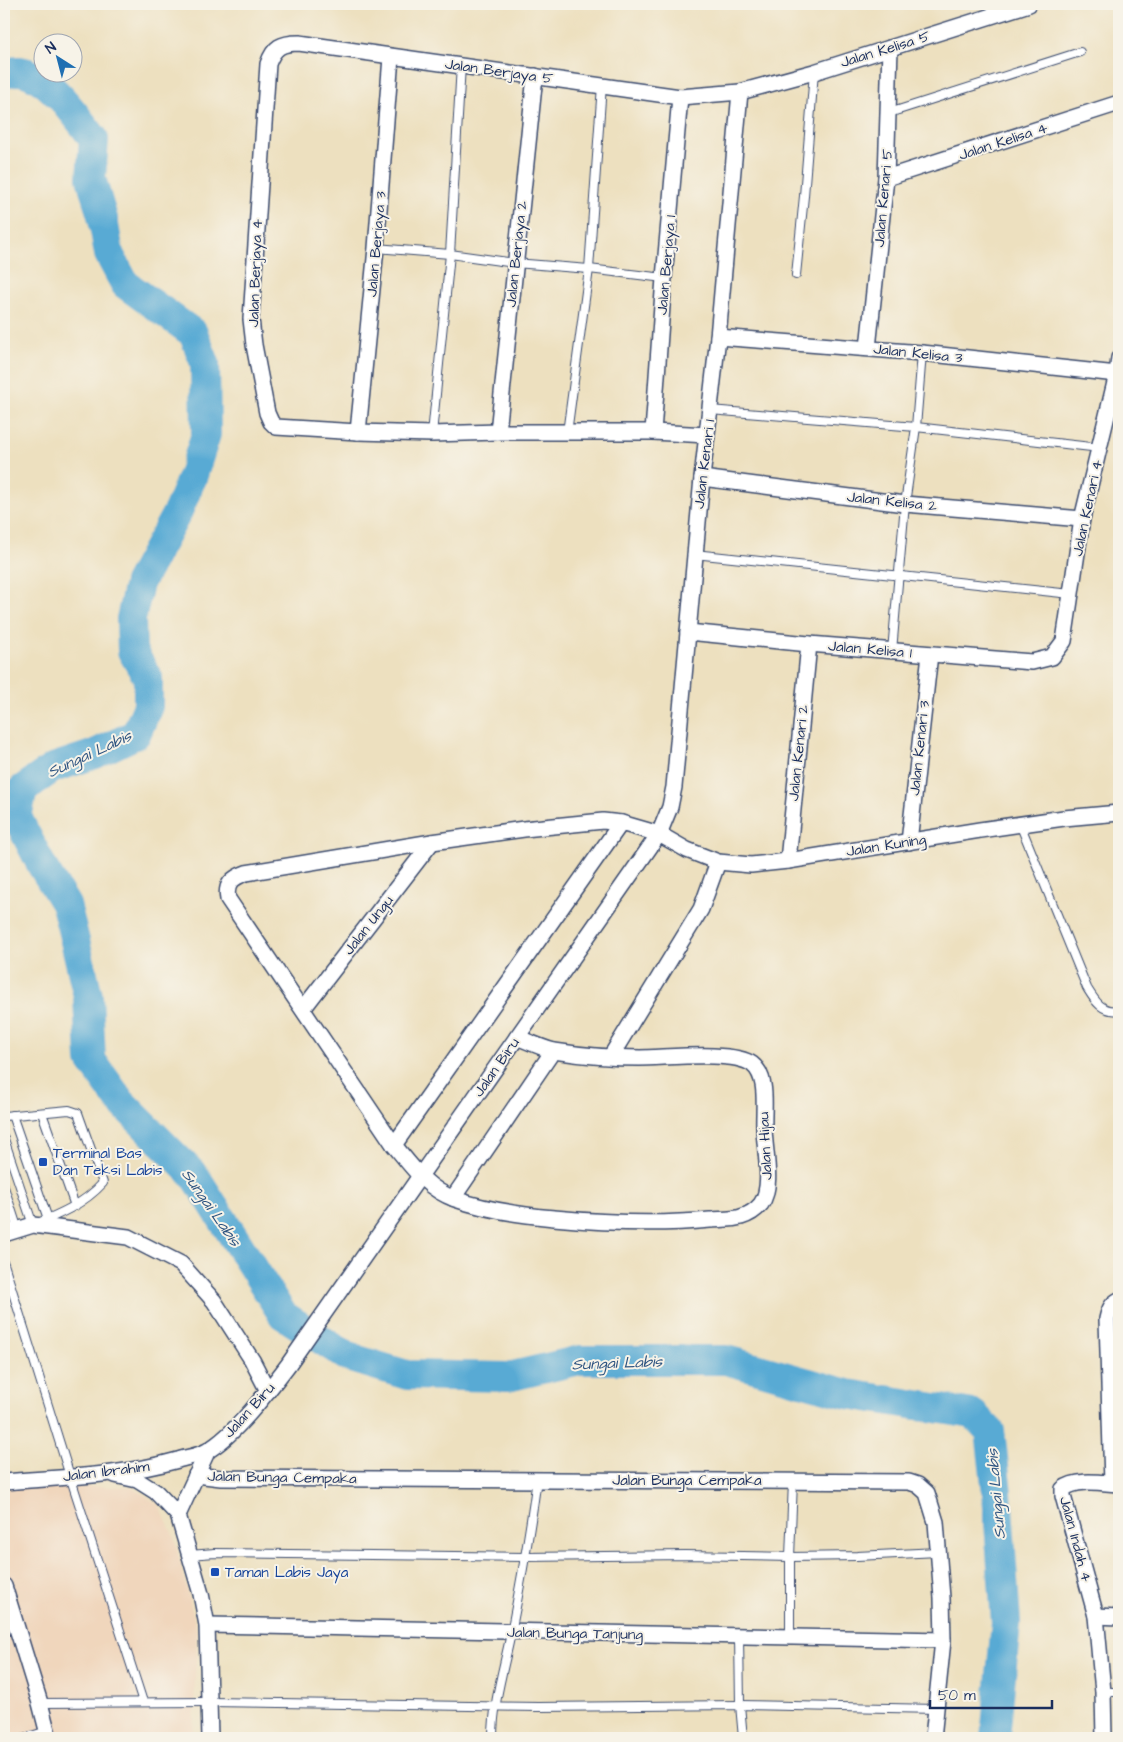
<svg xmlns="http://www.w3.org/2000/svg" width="1123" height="1742" font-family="'Architects Daughter',sans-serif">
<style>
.built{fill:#f0d6bc}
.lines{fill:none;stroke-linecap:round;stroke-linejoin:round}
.river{stroke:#59aad4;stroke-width:30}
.service-casing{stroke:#3a4a6d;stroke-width:10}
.minor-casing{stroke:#3a4a6d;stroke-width:18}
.service{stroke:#fff;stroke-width:8}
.minor{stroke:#fff;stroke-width:15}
.transit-dot{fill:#1a4fb4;stroke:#f7f3e8;stroke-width:2}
.labels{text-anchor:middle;stroke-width:4;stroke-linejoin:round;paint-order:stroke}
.street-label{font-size:15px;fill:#1b2f5e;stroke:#f7f3e8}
.transit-label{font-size:15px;fill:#164399;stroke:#f7f3e8;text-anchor:start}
.water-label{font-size:16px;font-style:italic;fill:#2e5481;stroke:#f7f3e8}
</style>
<rect width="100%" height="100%" fill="#f7f3e8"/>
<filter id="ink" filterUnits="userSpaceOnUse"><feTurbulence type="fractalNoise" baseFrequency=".02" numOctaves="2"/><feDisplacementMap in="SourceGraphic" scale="10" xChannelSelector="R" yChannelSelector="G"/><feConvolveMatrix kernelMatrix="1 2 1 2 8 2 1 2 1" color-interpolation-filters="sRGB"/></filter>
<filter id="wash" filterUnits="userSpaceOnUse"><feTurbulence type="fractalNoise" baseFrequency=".0096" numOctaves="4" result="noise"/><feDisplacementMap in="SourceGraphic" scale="20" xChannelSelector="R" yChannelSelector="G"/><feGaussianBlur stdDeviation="1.12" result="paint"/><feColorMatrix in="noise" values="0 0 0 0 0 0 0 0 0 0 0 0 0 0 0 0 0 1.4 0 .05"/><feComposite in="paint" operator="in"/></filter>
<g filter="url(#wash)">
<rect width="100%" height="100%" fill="#ede0bf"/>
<path class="built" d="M4 1486 132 1487 159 1505 174 1537 197 1631 193 1738H4Z"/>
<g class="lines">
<path class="river" d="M4 74C8 73 15 70 19 71 48 74 77 117 94 139L91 178 103 219 109 254 125 284 193 333 205 363 206 434 193 475 178 511 139 583 131 619 132 651 148 678V706L136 734 95 754 53 768 23 789 17 817 42 866 66 905 76 945 88 996 91 1060 120 1101 195 1176 283 1315 348 1357 407 1375 508 1377 580 1360H726L848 1394 973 1414 990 1431 997 1493 1006 1623 995 1738"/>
</g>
</g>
<g filter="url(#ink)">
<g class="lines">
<g class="service-casing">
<g id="service">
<path d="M889 113 1080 52"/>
<path d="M376 248 450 254 515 263 589 269 664 278"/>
<path d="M796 275 804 196 814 72"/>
<path d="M710 410 916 427 1100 448"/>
<path d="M567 433 589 269 602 85"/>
<path d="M432 434 450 254 461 65"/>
<path d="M694 554 1071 594"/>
<path d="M892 651 905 504 916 427 922 353"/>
<path d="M1020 824 1087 988C1095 1001 1102 1013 1119 1010"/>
<path d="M42 1113 75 1206"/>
<path d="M12 1115 48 1219"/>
<path d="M4 1116 69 1110 78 1113 103 1183C84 1204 58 1215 33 1225L4 1139"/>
<path d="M4 1187 18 1230"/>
<path d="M4 1264 70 1476 143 1702"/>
<path d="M189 1555 215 1553 526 1557 685 1555 790 1557 857 1556 938 1552"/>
<path d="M739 1636 740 1705 743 1738"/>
<path d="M790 1637V1557L793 1481"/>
<path d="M1103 1692H1119"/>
<path d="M40 1703 209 1702 539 1707 740 1705 937 1709"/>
<path d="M25 1738 47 1731"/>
<path d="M493 1738C493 1702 504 1668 511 1633 521 1582 530 1531 537 1479"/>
</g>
</g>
<g class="minor-casing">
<g id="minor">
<path d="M886 178 1119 103"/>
<path d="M718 337 922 353 1117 374"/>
<path d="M868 348 886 178 890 48"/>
<path d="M358 432 376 248 391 57"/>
<path d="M498 432 535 76"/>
<path d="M653 432 664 278 680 97"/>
<path d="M707 435 653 432H498L432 434 358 432 276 427 271 422 267 413 254 345 251 319 268 64C274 47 281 43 299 43L680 97 740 92 814 72 1029 4"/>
<path d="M702 478 905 504 1082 519"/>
<path d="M688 632 809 644 1032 662 1052 657 1064 641 1082 519 1117 374 1119 358"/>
<path d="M909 842 930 654"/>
<path d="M788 861 809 644"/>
<path d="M303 1009 432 842"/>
<path d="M517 1037C529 1042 542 1048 554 1051 579 1055 615 1058 640 1058 665 1058 733 1050 752 1064 769 1077 763 1108 764 1127 764 1149 774 1186 761 1204 756 1210 748 1215 741 1217 732 1220 720 1219 710 1220 659 1225 606 1223 554 1218 521 1215 486 1210 455 1199 427 1189 412 1167 394 1145L228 899C225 884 232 878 246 873L432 842 524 829 603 821 621 823 659 834 687 850 718 862 751 865 788 861 980 830 1064 818 1119 813"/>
<path d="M611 1056 701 909 718 862"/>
<path d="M394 1145 621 823"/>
<path d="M453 1198 553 1051"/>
<path d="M4 1234 33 1225 128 1237 181 1264 214 1301 252 1360 268 1391"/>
<path d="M115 1475 137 1480 156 1492 178 1515 201 1594 207 1625 210 1738"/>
<path d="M196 1475 221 1478 909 1482 918 1485 927 1493 936 1522 942 1598 943 1640 933 1738"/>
<path d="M4 1482C62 1477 122 1476 178 1460 187 1457 199 1456 207 1451 234 1436 269 1390 288 1365L659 834 670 807 674 787 702 478 718 337 740 92"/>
<path d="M1112 1483 1107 1319C1109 1310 1111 1304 1119 1300"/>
<path d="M178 1515 207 1452"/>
<path d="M4 1586 40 1703 49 1738"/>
<path d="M1096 1616 1119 1617"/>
<path d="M207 1625 943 1640"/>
<path d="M1104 1738 1103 1692 1096 1616 1063 1496V1489C1077 1478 1102 1483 1119 1484"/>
</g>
</g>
<use href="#service" class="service"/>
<use href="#minor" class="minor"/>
</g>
</g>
<g class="transit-dot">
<rect x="38" y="1157" width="10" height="10" rx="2.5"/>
<rect x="210" y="1567" width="10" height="10" rx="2.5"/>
</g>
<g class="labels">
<g class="street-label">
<text transform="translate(885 49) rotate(-17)" y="5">Jalan Kelisa 5</text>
<text transform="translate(499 71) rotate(8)" y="5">Jalan Berjaya 5</text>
<text transform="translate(1003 141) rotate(-18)" y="5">Jalan Kelisa 4</text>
<text transform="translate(883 198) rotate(-85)" y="5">Jalan Kenari 5</text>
<text transform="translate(376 244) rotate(-85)" y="5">Jalan Berjaya 3</text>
<text transform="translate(516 254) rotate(-84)" y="5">Jalan Berjaya 2</text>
<text transform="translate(666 265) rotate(-85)" y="5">Jalan Berjaya 1</text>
<text transform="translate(255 273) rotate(-88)" y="5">Jalan Berjaya 4</text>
<text transform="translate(918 353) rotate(6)" y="5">Jalan Kelisa 3</text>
<text transform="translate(704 464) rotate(-83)" y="5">Jalan Kenari 1</text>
<text transform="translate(892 501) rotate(6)" y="5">Jalan Kelisa 2</text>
<text transform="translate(1087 508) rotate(-78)" y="5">Jalan Kenari 4</text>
<text transform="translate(870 649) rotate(5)" y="5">Jalan Kelisa 1</text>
<text transform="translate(919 748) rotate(-84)" y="5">Jalan Kenari 3</text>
<text transform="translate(798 753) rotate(-84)" y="5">Jalan Kenari 2</text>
<text transform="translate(886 845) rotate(-9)" y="5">Jalan Kuning</text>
<text transform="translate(368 925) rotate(-52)" y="5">Jalan Ungu</text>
<text transform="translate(496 1067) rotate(-55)" y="5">Jalan Biru</text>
<text transform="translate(765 1146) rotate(-93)" y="5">Jalan Hijau</text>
<text transform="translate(249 1410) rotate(-48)" y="5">Jalan Biru</text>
<text transform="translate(106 1471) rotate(-7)" y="5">Jalan Ibrahim</text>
<text transform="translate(282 1477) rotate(1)" y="5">Jalan Bunga Cempaka</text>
<text x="687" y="1485">Jalan Bunga Cempaka</text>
<text transform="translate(1076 1539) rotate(75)" y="5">Jalan Indah 4</text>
<text transform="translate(575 1633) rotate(1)" y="5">Jalan Bunga Tanjung</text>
</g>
<g class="transit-label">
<text x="53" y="1158">Terminal Bas<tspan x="53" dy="17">Dan Teksi Labis</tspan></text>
<text x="225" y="1577">Taman Labis Jaya</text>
</g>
<g class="water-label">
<text transform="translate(89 753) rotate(-25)" y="6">Sungai Labis</text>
<text transform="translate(212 1207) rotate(55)" y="6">Sungai Labis</text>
<text transform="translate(617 1362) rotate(-2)" y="6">Sungai Labis</text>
<text transform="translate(995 1494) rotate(-95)" y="6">Sungai Labis</text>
</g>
</g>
<rect width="1123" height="1742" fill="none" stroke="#f7f3e8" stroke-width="20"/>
<g transform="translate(58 58) rotate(324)"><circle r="24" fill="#f7f3e8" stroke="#9fa5b1"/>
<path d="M0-4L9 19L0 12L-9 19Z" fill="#1f6fb2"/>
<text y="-8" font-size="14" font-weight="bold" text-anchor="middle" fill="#1b2f5e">N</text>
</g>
<path d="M930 1700v8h122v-8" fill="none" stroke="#1b2f5e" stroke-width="2.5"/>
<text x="938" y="1700" font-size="15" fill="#1b2f5e" stroke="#f7f3e8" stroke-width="4" paint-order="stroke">50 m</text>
</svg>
